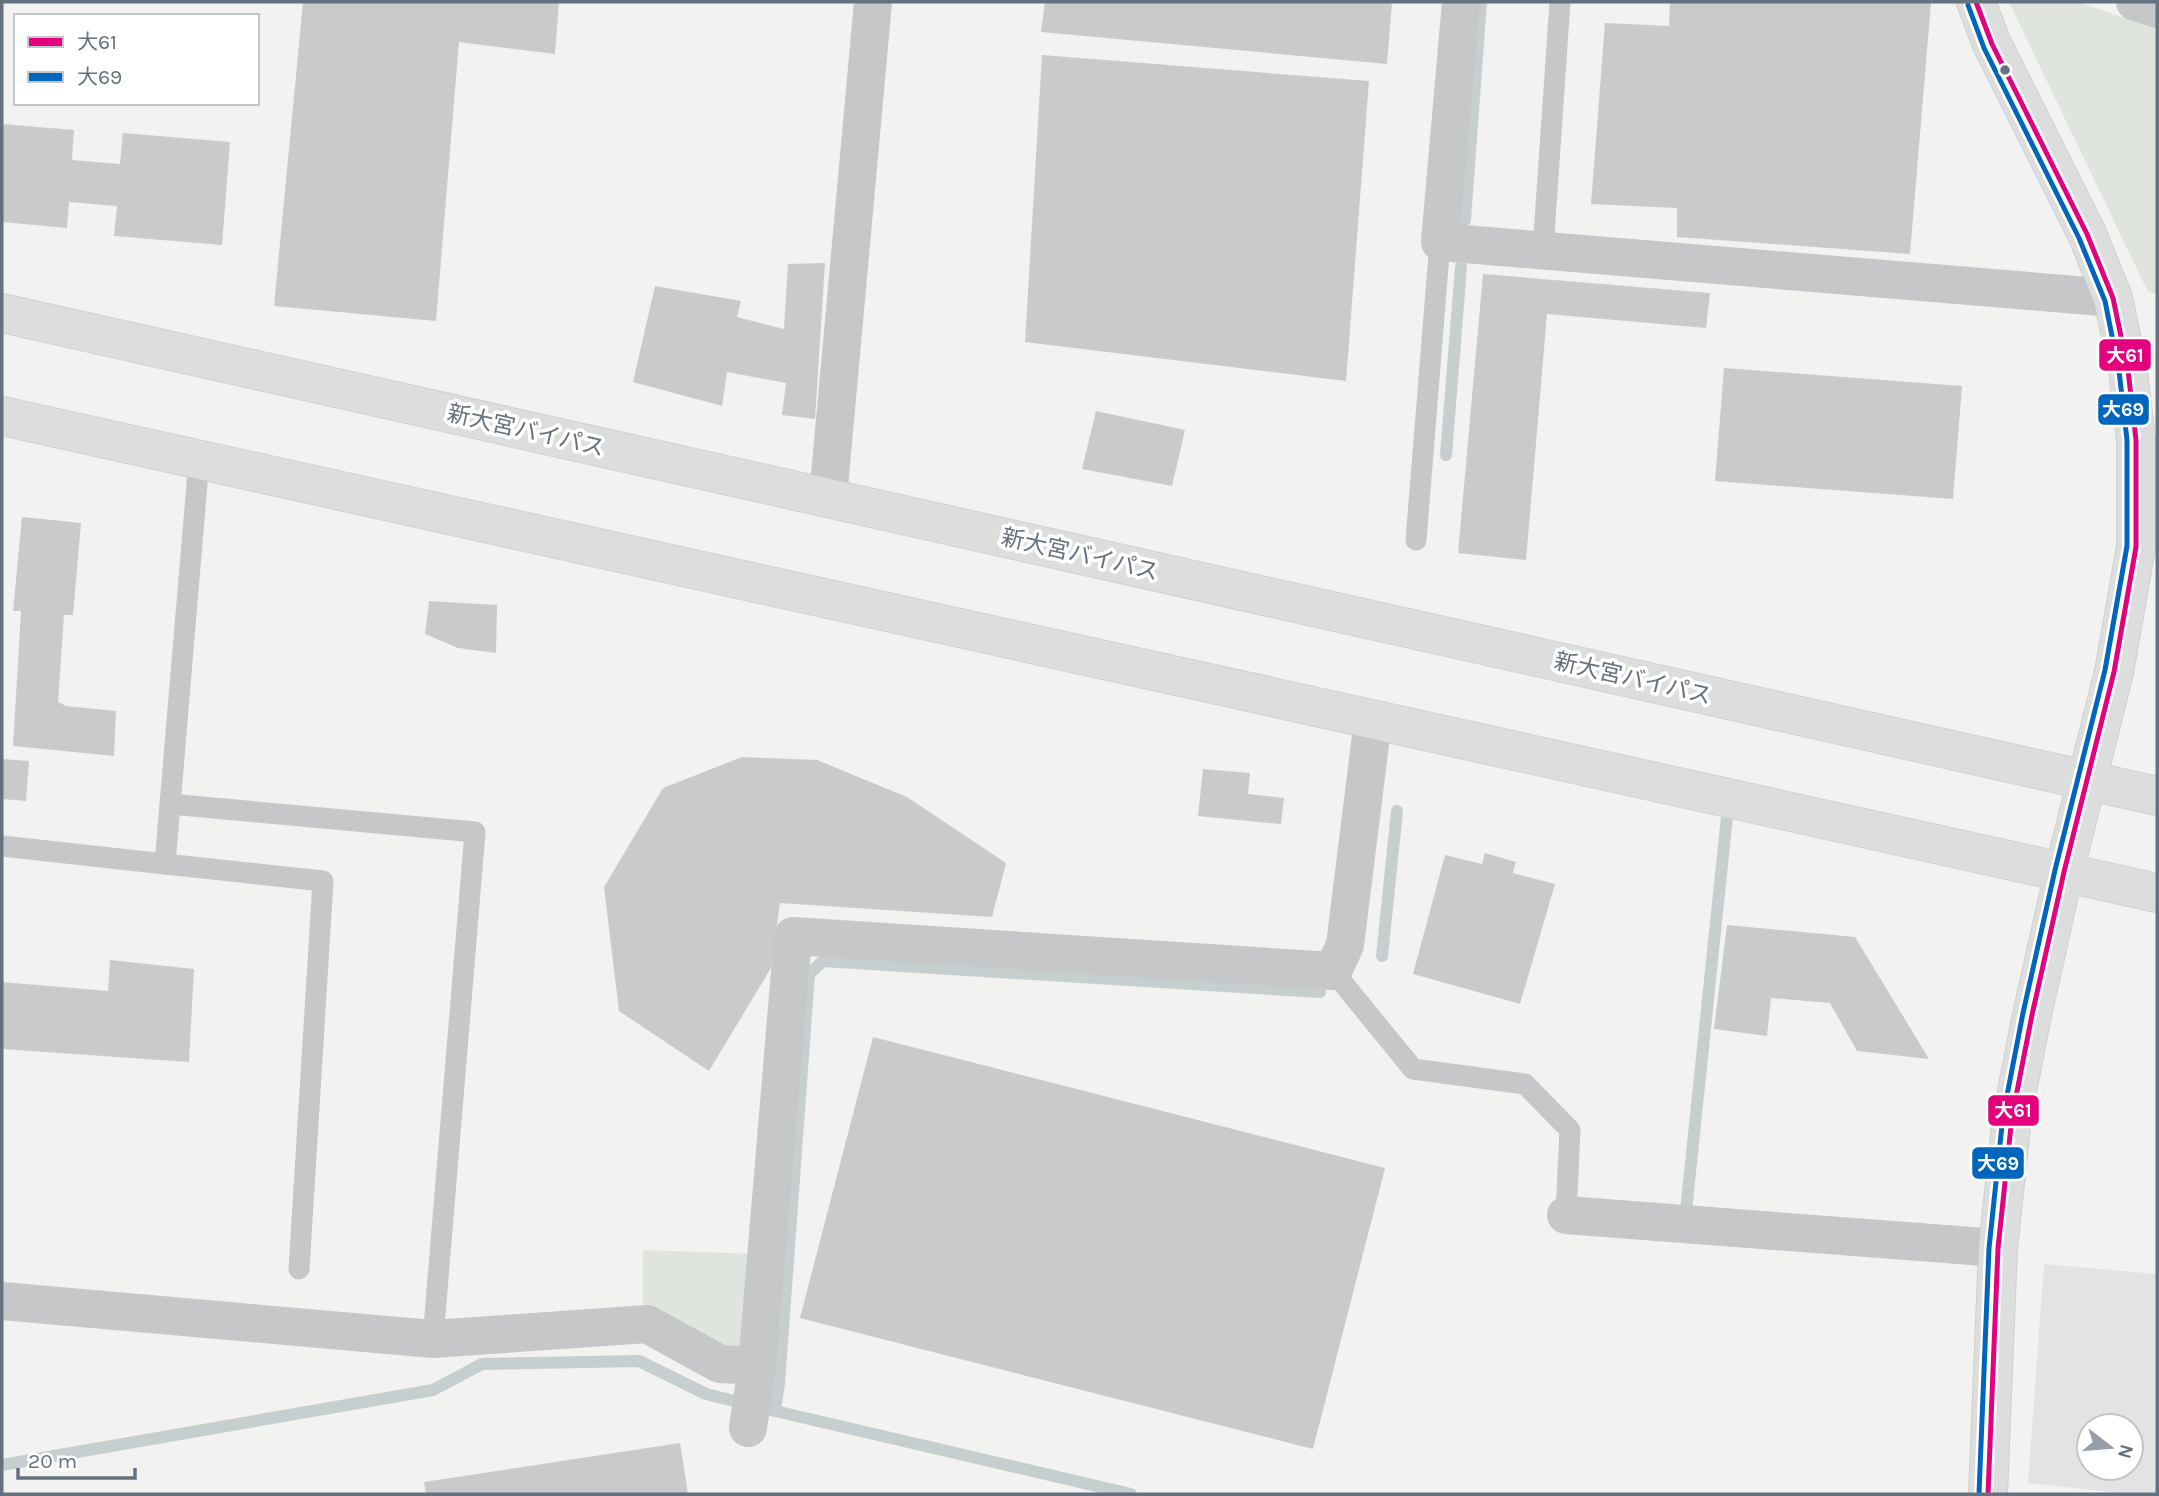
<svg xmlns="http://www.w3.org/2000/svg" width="2159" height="1496" font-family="Karla,'Noto Sans JP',sans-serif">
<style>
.built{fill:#e2e4e3;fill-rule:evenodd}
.green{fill:#e0e4de}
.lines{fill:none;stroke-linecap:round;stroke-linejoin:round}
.stream{stroke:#c7ced0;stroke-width:12}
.building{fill:#c9caca}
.secondary-casing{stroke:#d0d0d0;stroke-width:40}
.highway-casing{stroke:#cfd0d0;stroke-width:40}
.lane{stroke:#c6c7c8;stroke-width:21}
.street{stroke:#c6c7c8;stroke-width:38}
.secondary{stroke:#dcdddd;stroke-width:38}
.highway{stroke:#dcdddd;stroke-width:38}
.bus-1-casing{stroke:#fff;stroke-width:10}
.bus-2-casing{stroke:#fff;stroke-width:10}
.bus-1{stroke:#e5007d;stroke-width:5}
.bus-2{stroke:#0065bd;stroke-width:5}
.bus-dot{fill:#65717e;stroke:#fff;stroke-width:2.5}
.labels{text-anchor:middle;stroke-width:7;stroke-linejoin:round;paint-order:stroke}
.street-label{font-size:23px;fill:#65717e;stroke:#fff}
.line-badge{stroke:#fff;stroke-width:2.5}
.badge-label{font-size:19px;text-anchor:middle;font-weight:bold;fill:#fff}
</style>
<rect width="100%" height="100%" fill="#f2f2f0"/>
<path class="built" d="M2044 1264 2157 1274V1494H2130L2028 1483ZM2089 1426H2131V1468H2089Z"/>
<g class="green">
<path d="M2009 2H2078L2157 29V294L2148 292Z"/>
<path d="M643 1250 756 1254 749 1358 643 1312Z"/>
</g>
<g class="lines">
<g class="stream">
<path d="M1465 220 1481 2"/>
<path d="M1446 455 1461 267"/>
<path d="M1382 956 1397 811"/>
<path d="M1686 1211 1728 807"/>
<path d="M775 1411 1131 1494"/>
<path d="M2 1465 433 1390 482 1364 639 1361 706 1394 775 1411 779 1383 809 974 823 961 1320 992"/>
</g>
</g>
<g class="building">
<path d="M303 2H559L555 54 459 42 436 321 274 306Z"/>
<path d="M1045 2H1392L1387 64 1041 32Z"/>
<path d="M1670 2H1910L1931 3 1910 254 1677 237V208L1591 204 1605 23 1669 26Z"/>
<path d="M1042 55 1369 81 1346 381 1025 342Z"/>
<path d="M2 124 74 130 72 160 120 164 123 133 230 142 222 245 114 236 117 206 69 202 67 228 2 222Z"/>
<path d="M825 263 815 419 782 415 786 383 727 372 722 406 633 382 655 286 741 301 737 317 784 329 788 264Z"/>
<path d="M1483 274 1710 293 1706 328 1547 314 1526 560 1458 553Z"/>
<path d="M1724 368 1962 386 1953 499 1715 481Z"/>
<path d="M1096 411 1185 430 1172 486 1082 469Z"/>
<path d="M22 517 81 523 73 615H64L58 702 66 706 116 711 114 756 13 746 21 611H13Z"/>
<path d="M429 601 497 605 496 653 458 648 425 634Z"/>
<path d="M742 757 817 760 907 797 1006 863 992 917 780 903 771 968 709 1071 619 1011 604 887 663 788Z"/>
<path d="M2 759 29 761 26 801 2 799Z"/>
<path d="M1203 769 1250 773 1248 794 1284 798 1281 824 1198 816Z"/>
<path d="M1485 853 1516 862 1513 873 1555 884 1520 1004 1413 974 1445 855 1482 864Z"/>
<path d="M1727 925 1855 937 1929 1059 1857 1051 1830 1003 1771 998 1767 1036 1714 1029Z"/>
<path d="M110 960 194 969 189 1062 2 1049V982L108 991Z"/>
<path d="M873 1037 1385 1168 1313 1449 800 1318Z"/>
<path d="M680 1443 688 1494H426L424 1482Z"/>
</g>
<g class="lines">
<g class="secondary-casing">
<path id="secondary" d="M1976 2 1992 44 2087 234 2113 298 2128 370 2136 440V547L2114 672 2064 872 2032 1015 2012 1117 1998 1248 1988 1494"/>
</g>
<g class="highway-casing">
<g id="highway">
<path d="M2 313 2157 796"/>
<path d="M2 416 2157 893"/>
</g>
</g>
<g class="lane">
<path d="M1543 250 1560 2"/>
<path d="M1416 540 1440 242"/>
<path d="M170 804 475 832 433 1339"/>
<path d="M2 846 165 864 199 460"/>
<path d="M165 864 323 881 299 1269"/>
<path d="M1333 971 1413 1069 1525 1084 1570 1130 1566 1215"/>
</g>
<g class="street">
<path d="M1461 2 1440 242 2113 298"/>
<path d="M2135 2 2157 9"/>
<path d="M828 497 873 2"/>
<path d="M1566 1215 1998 1248"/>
<path d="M2 1301 433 1339 647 1324 720 1364 757 1366 793 936 1333 971 1345 945 1373 720"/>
<path d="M748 1428 757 1366"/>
</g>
<use href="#secondary" class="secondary"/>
<use href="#highway" class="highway"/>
<g class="bus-1-casing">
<path id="bus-1" d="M1976 2 1992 44 2087 234 2113 298 2128 370 2136 440V547L2114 672 2064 872 2032 1015 2012 1117 1998 1248 1988 1494"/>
</g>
<g class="bus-2-casing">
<path id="bus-2" d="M1968 5 1984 48 2079 238 2105 301 2119 371 2127 440V546L2105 670 2055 870 2023 1013 2003 1116 1989 1248 1979 1494"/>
</g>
<use href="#bus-1" class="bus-1"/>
<use href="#bus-2" class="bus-2"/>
</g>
<circle class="bus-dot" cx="2005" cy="70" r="6"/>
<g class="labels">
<g class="street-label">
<text transform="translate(526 430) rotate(13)" y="8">新大宮バイパス</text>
<text transform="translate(1080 554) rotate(13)" y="8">新大宮バイパス</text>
<text transform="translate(1633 678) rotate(13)" y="8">新大宮バイパス</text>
</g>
</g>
<g class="line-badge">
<rect x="2098" y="338" width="54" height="34" rx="7" fill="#e5007d"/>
<rect x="2097" y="393" width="53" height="33" rx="7" fill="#0065bd"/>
<rect x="1987" y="1094" width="53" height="33" rx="7" fill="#e5007d"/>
<rect x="1971" y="1146" width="54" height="34" rx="7" fill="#0065bd"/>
</g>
<g class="badge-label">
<text x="2125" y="362">大61</text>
<text x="2123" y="416">大69</text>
<text x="2013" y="1117">大61</text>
<text x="1998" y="1170">大69</text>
</g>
<rect width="2159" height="1496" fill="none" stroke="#65717e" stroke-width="7"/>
<rect x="14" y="14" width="245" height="91" fill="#ffffff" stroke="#c1c6cb" stroke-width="2"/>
<rect x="28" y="37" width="35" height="10" fill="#e5007d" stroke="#c1c6cb" stroke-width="2"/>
<text x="77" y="49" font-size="21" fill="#65717e">大61</text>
<rect x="28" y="72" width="35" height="10" fill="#0065bd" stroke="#c1c6cb" stroke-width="2"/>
<text x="77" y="84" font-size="21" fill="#65717e">大69</text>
<g transform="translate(2110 1447) rotate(106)"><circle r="33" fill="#ffffff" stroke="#c1c6cb" stroke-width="2"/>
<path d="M0-5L12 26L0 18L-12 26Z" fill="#969ea6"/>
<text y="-10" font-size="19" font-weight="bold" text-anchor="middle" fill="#65717e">N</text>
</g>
<path d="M18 1468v10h117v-10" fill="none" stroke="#65717e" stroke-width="3.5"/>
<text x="28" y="1468" font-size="21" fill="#65717e" stroke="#ffffff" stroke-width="5" paint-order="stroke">20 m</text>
</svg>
